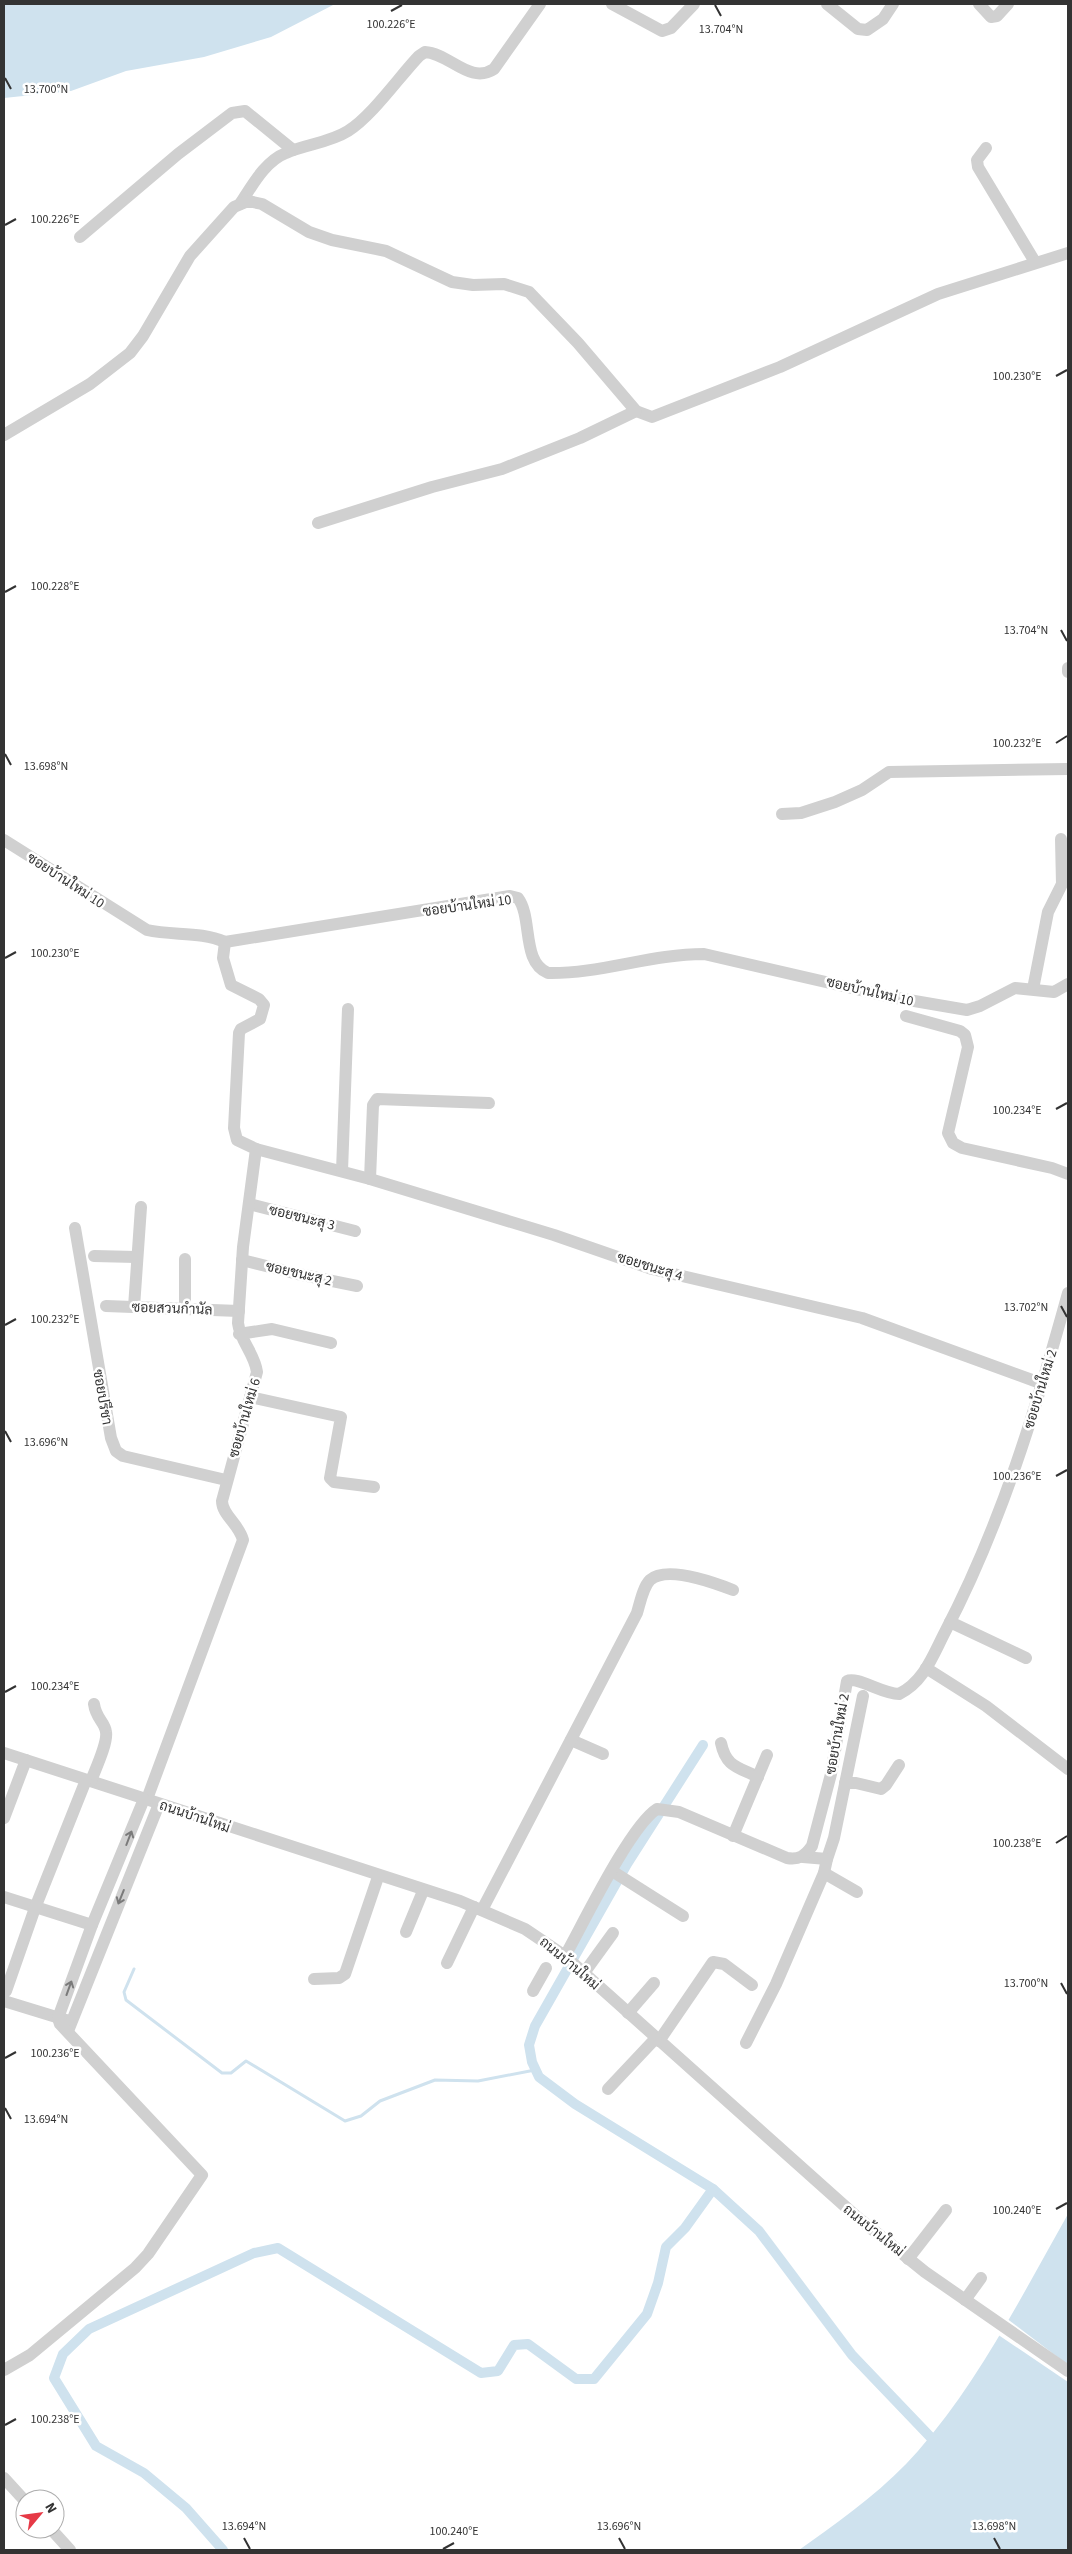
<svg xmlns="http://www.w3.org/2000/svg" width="1072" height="2554" font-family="'Source Sans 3',Sarabun,sans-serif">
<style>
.water{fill:#cfe2ee}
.pier{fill:#fff}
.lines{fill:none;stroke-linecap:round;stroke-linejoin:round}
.stream{stroke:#cfe2ee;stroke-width:3}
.canal{stroke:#cfe2ee;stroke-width:10}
.minor{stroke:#d0d0d0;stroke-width:12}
.oneway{stroke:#7a7a7a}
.ticks{fill:none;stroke:#333;stroke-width:2}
.labels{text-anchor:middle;stroke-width:5;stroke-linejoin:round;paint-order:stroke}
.street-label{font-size:14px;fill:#333;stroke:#fff}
.ticks-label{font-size:12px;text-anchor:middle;fill:#333;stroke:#fff;stroke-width:5;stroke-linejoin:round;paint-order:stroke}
</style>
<rect width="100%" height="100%" fill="#fff"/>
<g class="water">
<path d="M4 4H335L271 37 204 57 126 71 71 91 4 98Z"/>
<path d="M1068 2214V2550H799C841 2520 884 2490 918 2451 980 2380 1022 2295 1068 2214Z"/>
</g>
<path class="pier" d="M1006 2318 1068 2365V2382L997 2334Z"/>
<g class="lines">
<path class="stream" d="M134 1969 124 1992 126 2000 222 2073H231L246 2061 345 2121 361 2116 380 2101 435 2080 478 2081 535 2070"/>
<g class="canal">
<path d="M703 1745 627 1864 535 2026 529 2045 532 2062 539 2077 575 2104 713 2189 759 2231 852 2355 939 2446"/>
<path d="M223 2550 186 2508 144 2473 96 2446 54 2378 63 2354 89 2329 254 2253 278 2248 481 2373 498 2371 514 2345 528 2344 576 2379H594L647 2314 658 2283 666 2247 685 2228 713 2189"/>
</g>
<g class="minor">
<path d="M612 4 662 31 671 28 694 4"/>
<path d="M827 4 858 29 867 30 883 19 893 4"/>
<path d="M979 4 991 17 997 16 1008 4"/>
<path d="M986 148 977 160 978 167 1035 262"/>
<path d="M240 204C252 186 265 161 286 153 306 144 329 143 348 131 372 116 399 77 419 56L425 52C449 53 470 85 494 69L540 4"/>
<path d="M80 237 178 154 232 113 245 111 293 150"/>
<path d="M4 435 90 384 130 353 143 336 190 256 234 207 248 201 262 204 309 232 332 240 386 251 452 282 473 285 504 284 529 292 578 343 636 411 652 417 780 367 938 294 1068 253"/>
<path d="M318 523 432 487 502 469 580 438 636 411"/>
<path d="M1068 668V672"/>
<path d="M782 814 801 813 835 802 862 790 889 772 1068 769"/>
<path d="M4 840 147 930C173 936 200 931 225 942L510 896 518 898C533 918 521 962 548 973 600 974 651 954 704 954L891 997 967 1010 980 1006 1015 988 1054 992 1068 984"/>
<path d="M1033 989 1048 912 1062 884 1061 839"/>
<path d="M906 1016 960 1031 965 1035 968 1047 948 1133 953 1143 962 1148 1052 1168 1068 1174"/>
<path d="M256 1149 370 1179 554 1235 652 1269 862 1318 1043 1384"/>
<path d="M342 1171 348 1009"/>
<path d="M370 1179 373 1105 377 1099 489 1103"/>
<path d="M249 1204 355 1231"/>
<path d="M75 1228 111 1438 116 1451 123 1456 226 1480"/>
<path d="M94 1256 136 1257"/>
<path d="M242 1260 298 1274 357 1286"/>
<path d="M106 1306 239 1311"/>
<path d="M134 1307 141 1207"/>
<path d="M185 1309V1259"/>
<path d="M239 1334 272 1329 331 1343"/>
<path d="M250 1397 341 1417 330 1478 334 1482 374 1487"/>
<path d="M950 1622 1026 1658"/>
<path d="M926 1668 986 1706 1068 1769"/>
<path d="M571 1740 603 1754"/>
<path d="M721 1743C726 1767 738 1767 758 1777"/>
<path d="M4 1753 460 1901 525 1929 565 1956 857 2217 925 2272 1068 2371"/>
<path d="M91 1781C95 1770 108 1743 106 1732 105 1722 96 1719 94 1704"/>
<path d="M845 1783H856L881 1789 886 1785 899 1765"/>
<path d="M147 1799 243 1540C239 1524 222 1515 222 1501L257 1372C255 1354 240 1341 238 1323L243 1247 256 1149 237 1140 234 1128 239 1033 241 1029 260 1019 264 1005 259 999 231 985 223 958 225 942"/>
<path d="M4 1818 26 1760"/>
<path d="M733 1836 767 1755"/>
<path d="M803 1857 827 1859 834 1838 863 1696"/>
<path d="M612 1871 683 1916"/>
<path d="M824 1873 857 1892"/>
<path d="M4 1897 92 1925"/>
<path d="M482 1910 637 1613C640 1603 643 1587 650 1580 667 1565 715 1583 733 1590"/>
<path d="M406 1932 423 1891"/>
<path d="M565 1956C583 1924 630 1826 657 1809L679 1812 787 1858C799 1860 805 1856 812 1846L831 1774 847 1681C857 1676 882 1694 899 1694 924 1682 933 1655 945 1632 1001 1525 1036 1409 1068 1293"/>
<path d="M447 1963 474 1907"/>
<path d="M584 1973 613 1933"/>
<path d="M314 1979 339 1978 345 1974 378 1877"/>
<path d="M6 1991 35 1908 86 1780"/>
<path d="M533 1991 546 1968"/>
<path d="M4 2001 66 2020"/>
<path d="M628 2013 654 1983"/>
<path d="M68 2031 159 1804"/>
<path d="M659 2041 713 1962 724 1964 752 1985"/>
<path d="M746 2043 776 1984 824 1873 827 1859"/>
<path d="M608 2089 656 2038"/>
<path d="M908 2259 946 2210"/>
<path d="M965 2300 981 2278"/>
<path d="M4 2370 30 2355 135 2268 148 2254 202 2175 60 2024 58 2018 92 1925 144 1799"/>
<path d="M4 2478 25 2501"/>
<path d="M51 2529 70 2550"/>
</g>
</g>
<defs><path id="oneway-shaft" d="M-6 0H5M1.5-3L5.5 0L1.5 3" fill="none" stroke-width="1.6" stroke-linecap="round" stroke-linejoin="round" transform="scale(1.25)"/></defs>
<g class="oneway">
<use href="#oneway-shaft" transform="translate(129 1838) rotate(-69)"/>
<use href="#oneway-shaft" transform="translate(121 1897) rotate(112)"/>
<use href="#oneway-shaft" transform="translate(69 1988) rotate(-70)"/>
</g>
<path class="ticks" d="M715 5 721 16M391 11 402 5M5 78 11 89M5 225 16 219M1056 376 1067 370M5 592 16 586M1061 630 1067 641M1056 743 1067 736M5 754 11 765M5 958 16 952M1056 1109 1067 1103M1061 1306 1067 1317M5 1325 16 1319M5 1431 11 1442M1056 1476 1067 1470M5 1692 16 1686M1056 1843 1067 1836M1061 1983 1067 1994M5 2058 16 2052M5 2108 11 2119M1056 2209 1067 2203M5 2425 16 2419M244 2538 250 2549M619 2538 625 2549M994 2538 1000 2549M443 2549 454 2543"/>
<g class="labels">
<g class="street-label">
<text transform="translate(66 880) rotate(33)" y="5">ซอยบ้านใหม่ 10</text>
<text transform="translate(467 905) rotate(-8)" y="5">ซอยบ้านใหม่ 10</text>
<text transform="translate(870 991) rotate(13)" y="5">ซอยบ้านใหม่ 10</text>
<text transform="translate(302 1217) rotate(14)" y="5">ซอยชนะสุ 3</text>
<text transform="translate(650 1266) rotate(17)" y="5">ซอยชนะสุ 4</text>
<text transform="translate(299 1273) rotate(13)" y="5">ซอยชนะสุ 2</text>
<text transform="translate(172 1308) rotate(2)" y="5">ซอยสวนกำนัล</text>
<text transform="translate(1040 1389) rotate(-73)" y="5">ซอยบ้านใหม่ 2</text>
<text transform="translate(103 1397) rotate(80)" y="5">ซอยปรีชา</text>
<text transform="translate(244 1418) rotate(-74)" y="5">ซอยบ้านใหม่ 6</text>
<text transform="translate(837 1734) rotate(-80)" y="5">ซอยบ้านใหม่ 2</text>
<text transform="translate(195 1816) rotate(19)" y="5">ถนนบ้านใหม่</text>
<text transform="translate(570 1963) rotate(40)" y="5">ถนนบ้านใหม่</text>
<text transform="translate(874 2230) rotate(39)" y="5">ถนนบ้านใหม่</text>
</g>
</g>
<g class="ticks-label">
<text x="391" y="28">100.226°E</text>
<text x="721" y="33">13.704°N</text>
<text x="46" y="93">13.700°N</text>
<text x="55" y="223">100.226°E</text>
<text x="1017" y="380">100.230°E</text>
<text x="55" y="590">100.228°E</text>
<text x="1026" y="634">13.704°N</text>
<text x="1017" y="747">100.232°E</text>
<text x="46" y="770">13.698°N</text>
<text x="55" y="957">100.230°E</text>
<text x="1017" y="1114">100.234°E</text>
<text x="1026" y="1311">13.702°N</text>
<text x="55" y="1323">100.232°E</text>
<text x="46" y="1446">13.696°N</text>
<text x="1017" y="1480">100.236°E</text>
<text x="55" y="1690">100.234°E</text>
<text x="1017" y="1847">100.238°E</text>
<text x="1026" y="1987">13.700°N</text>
<text x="55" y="2057">100.236°E</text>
<text x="46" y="2123">13.694°N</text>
<text x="1017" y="2214">100.240°E</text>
<text x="55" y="2423">100.238°E</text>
<text x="244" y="2530">13.694°N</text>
<text x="619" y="2530">13.696°N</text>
<text x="994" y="2530">13.698°N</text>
<text x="454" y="2535">100.240°E</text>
</g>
<rect width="1072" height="2554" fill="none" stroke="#333333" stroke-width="10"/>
<g transform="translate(40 2514) rotate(61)"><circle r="24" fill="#ffffff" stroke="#adadad"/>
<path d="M0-4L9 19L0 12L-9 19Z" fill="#e63946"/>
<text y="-8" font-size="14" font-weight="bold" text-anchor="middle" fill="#333333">N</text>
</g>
</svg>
